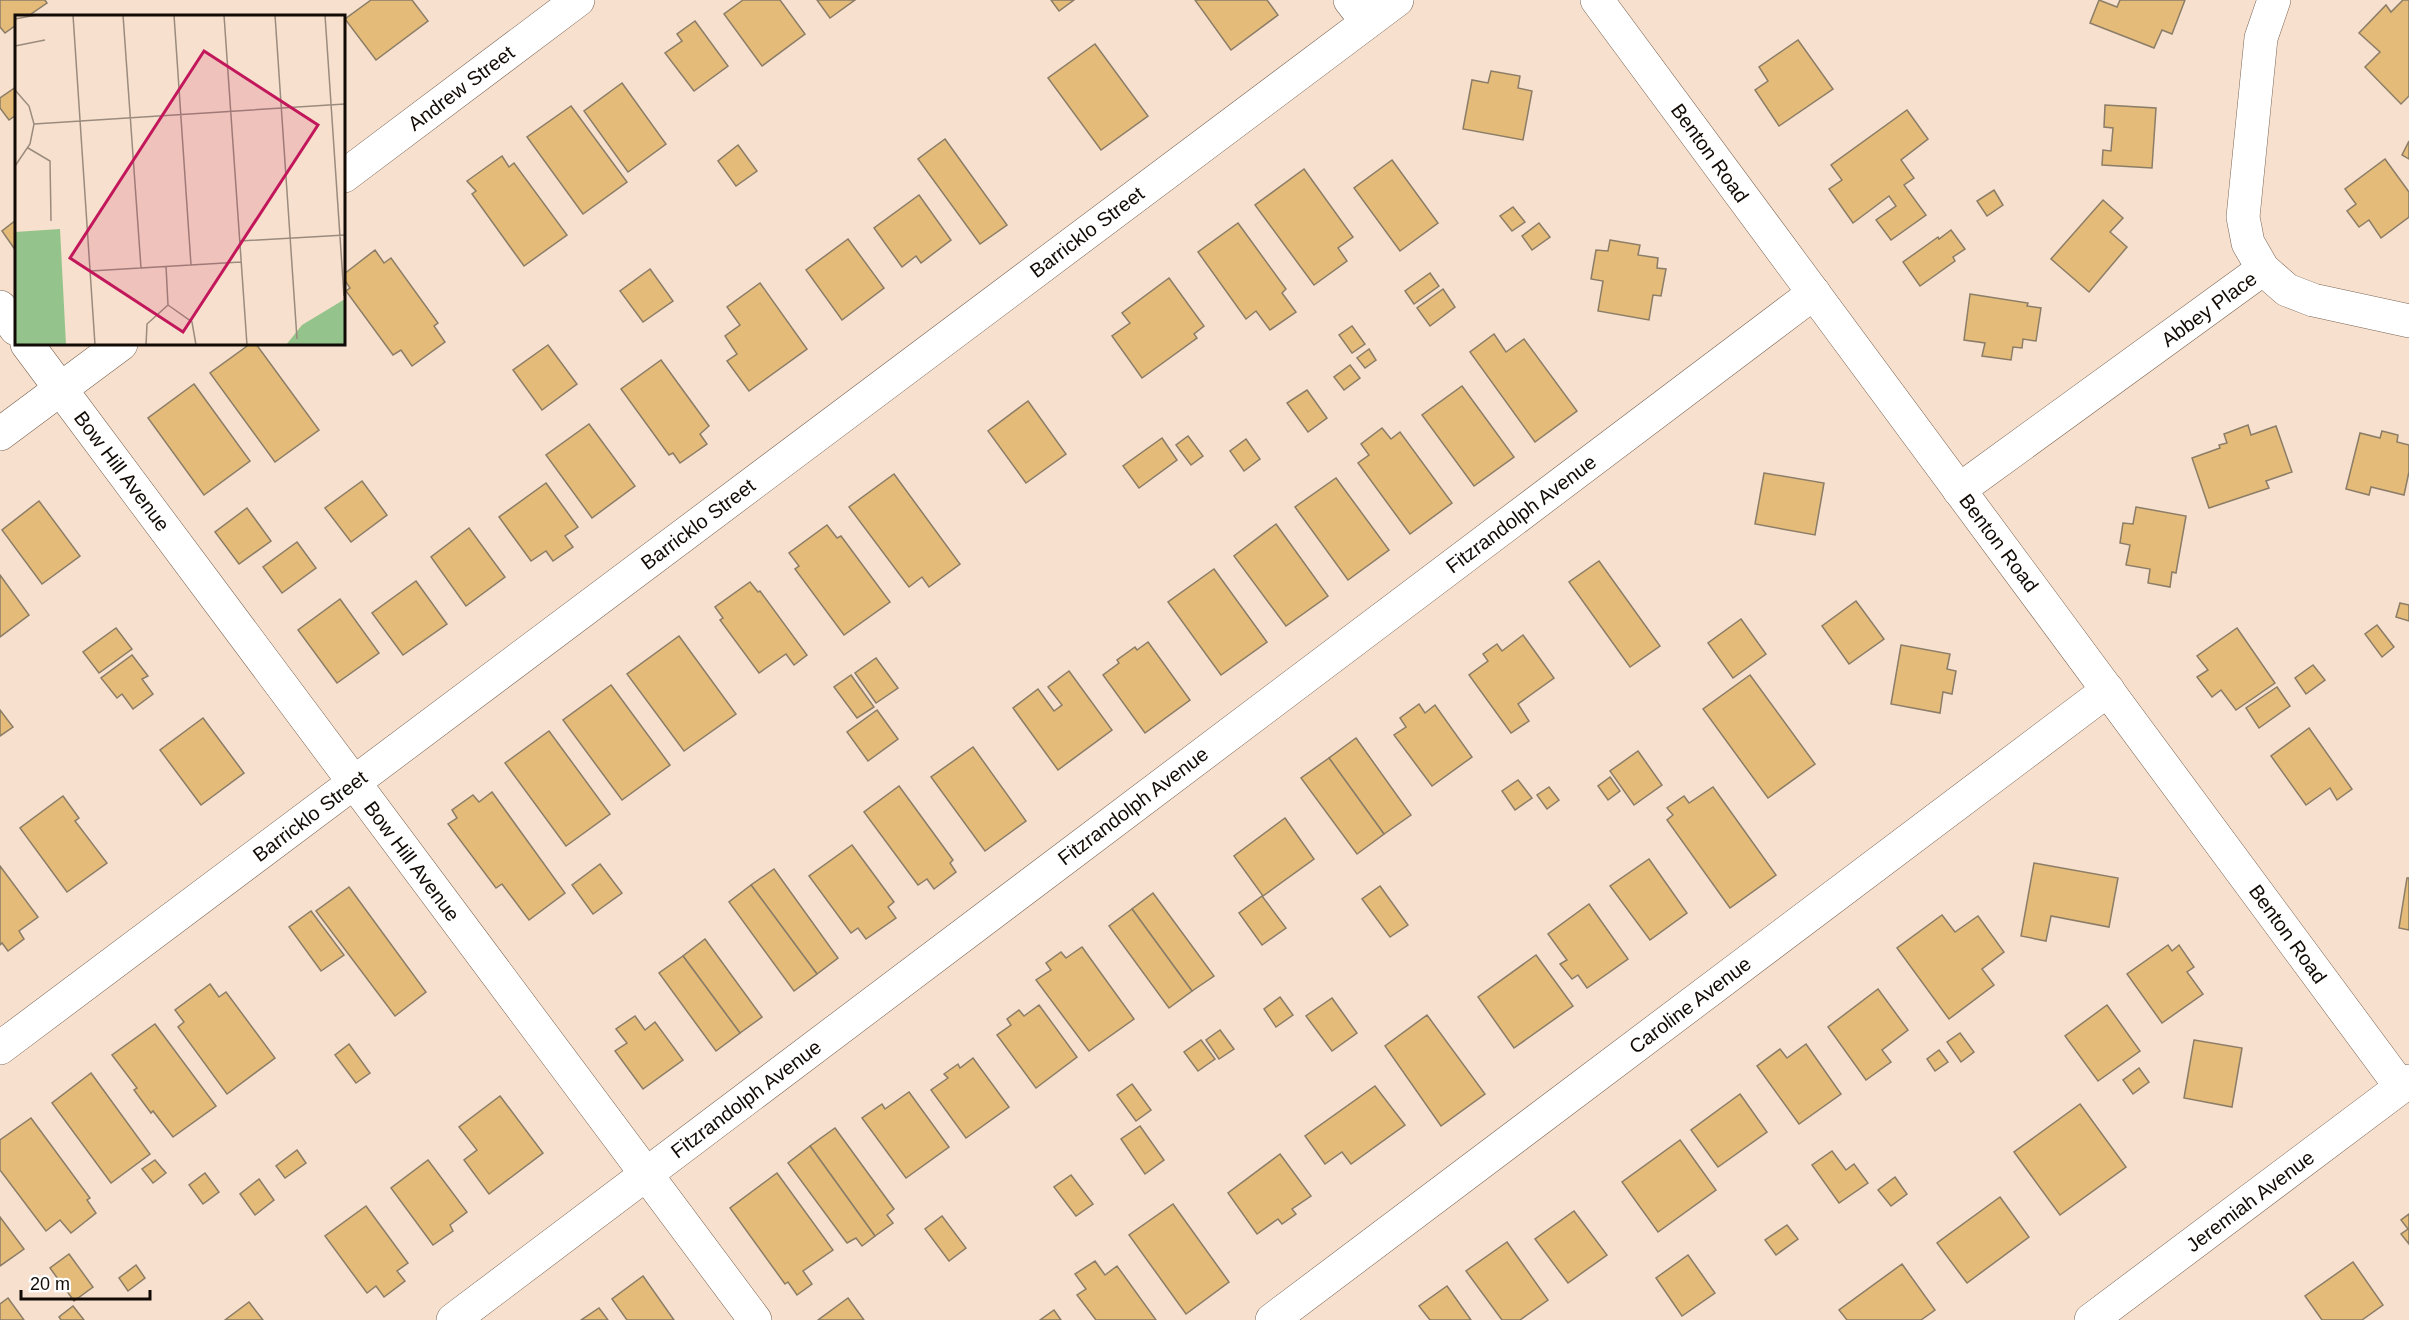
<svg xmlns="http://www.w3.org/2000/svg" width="2409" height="1320" font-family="Arial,sans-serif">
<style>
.building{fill:#e4bb79;stroke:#8b7d67;stroke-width:1.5}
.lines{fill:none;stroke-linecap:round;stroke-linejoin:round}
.street-casing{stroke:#7a6555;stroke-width:34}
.street{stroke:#fff;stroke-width:33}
.labels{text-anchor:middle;stroke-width:4.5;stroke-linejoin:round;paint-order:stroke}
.street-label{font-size:20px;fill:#120b05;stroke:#fff}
.inset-road{fill:none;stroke:#9b8b7d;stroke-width:1.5}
.view{fill:#c2185b;fill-opacity:0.15;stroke:#c2185b;stroke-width:3}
.inset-edge{fill:none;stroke:#120b05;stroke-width:3}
</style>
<rect width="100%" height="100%" fill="#f7e0cd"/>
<g class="building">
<path d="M0 0H45L47 3 28 16H16V25L5 33 0 27Z"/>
<path d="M371 0H412L428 21 376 60 345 19Z"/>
<path d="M743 0H780L805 34 762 66 724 14Z"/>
<path d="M817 0H855L830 18Z"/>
<path d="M1051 0H1074L1059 11Z"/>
<path d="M1195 0H1267L1278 15 1231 50Z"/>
<path d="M2099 0 2117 7 2120 0H2185L2172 34 2162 30 2154 48 2090 23Z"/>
<path d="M2403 0H2409V96L2401 104 2365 67 2380 52 2359 33 2386 5 2391 12Z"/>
<path d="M695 21 728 66 694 91 665 53 682 41 677 34Z"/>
<path d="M1798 40 1833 89 1779 126 1755 90 1768 81 1759 67Z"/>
<path d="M1095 44 1148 116 1101 150 1048 78Z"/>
<path d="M1491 71 1520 76 1518 88 1532 91 1523 140 1463 129 1472 80 1488 83Z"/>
<path d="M622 83 666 144 628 172 584 111Z"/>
<path d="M16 87V115L9 120 0 108V98Z"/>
<path d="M2105 105 2156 108 2152 168 2102 165 2103 150 2111 151 2113 128 2104 127Z"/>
<path d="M571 106 627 182 583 214 527 137Z"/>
<path d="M1907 110 1928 139 1901 160 1914 178 1904 185 1926 215 1891 240 1876 220 1896 206 1889 196 1853 223 1829 189 1842 180 1831 165Z"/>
<path d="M945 139 1007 225 980 244 918 159Z"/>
<path d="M2409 141V159L2402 155Z"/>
<path d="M738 145 757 171 736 186 718 161Z"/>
<path d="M502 156 509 167 514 163 567 235 524 266 472 194 476 191 467 181Z"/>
<path d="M2385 159 2409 192V217L2381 238 2369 220 2359 227 2347 211 2356 204 2345 189Z"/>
<path d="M1392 160 1438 223 1400 251 1354 188Z"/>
<path d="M1304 169 1353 237 1338 248 1347 261 1314 285 1255 205Z"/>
<path d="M1994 190 2003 205 1987 216 1977 201Z"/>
<path d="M919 195 951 240 921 263 916 256 902 267 874 228Z"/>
<path d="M2103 200 2123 218 2110 232 2127 247 2089 292 2051 259Z"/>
<path d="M1513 207 1525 222 1512 231 1500 216Z"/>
<path d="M16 220V251L2 231Z"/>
<path d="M1238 223 1286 289 1282 293 1296 312 1270 330 1256 311 1246 319 1198 252Z"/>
<path d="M1539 223 1550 237 1532 250 1522 236Z"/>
<path d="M1951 230 1965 249 1953 257 1955 261 1920 286 1903 262 1938 237 1939 239Z"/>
<path d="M848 239 884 288 842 320 806 270Z"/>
<path d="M1610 240 1640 245 1638 255 1658 258 1657 268 1666 269 1661 296 1653 295 1649 320 1598 311 1603 281 1591 279 1596 250 1608 251Z"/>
<path d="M375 250 384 263 391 258 438 323 434 326 445 342 412 366 401 350 393 355 346 291 350 288 344 279V274Z"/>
<path d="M650 269 673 301 643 322 620 291Z"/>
<path d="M1430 273 1439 286 1414 304 1405 291Z"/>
<path d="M1169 278 1204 326 1194 334 1197 338 1142 378 1112 336 1130 323 1122 313Z"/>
<path d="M760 283 807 349 749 391 727 361 737 354 725 336 740 325 727 307Z"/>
<path d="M1443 289 1455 307 1430 326 1417 308Z"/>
<path d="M1970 294 2028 303 2027 306 2041 308 2036 341 2023 339 2022 348 2013 347 2011 360 1982 356 1985 343 1964 340Z"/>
<path d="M1352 326 1365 344 1352 353 1339 335Z"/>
<path d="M1494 334 1506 352 1524 339 1577 411 1535 442 1470 352Z"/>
<path d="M250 344H256L319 430 275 462 210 373Z"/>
<path d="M548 345 577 384 542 410 513 370Z"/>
<path d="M1369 349 1376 360 1365 368 1357 358Z"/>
<path d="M661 360 709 426 700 434 707 444 680 463 673 453 669 455 621 389Z"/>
<path d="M1350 365 1360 378 1344 390 1334 377Z"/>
<path d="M194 384 250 461 204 495 148 418Z"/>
<path d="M1462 386 1514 457 1474 486 1422 415Z"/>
<path d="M1307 390 1327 418 1308 432 1287 403Z"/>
<path d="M1028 401 1066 454 1026 483 988 431Z"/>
<path d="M589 424 635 486 592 518 546 455Z"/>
<path d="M2248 425 2251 435 2276 426 2292 472 2266 481 2269 488 2209 508 2192 458 2220 448 2219 445 2227 443 2224 434Z"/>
<path d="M1382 428 1391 439 1400 432 1452 503 1410 534 1358 463 1369 455 1361 444Z"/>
<path d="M2382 431 2398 435 2397 442 2409 445V472L2404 495 2371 487 2369 495 2346 489 2360 433 2380 438Z"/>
<path d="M1188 436 1203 456 1191 465 1176 445Z"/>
<path d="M1162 438 1177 460 1139 488 1123 466Z"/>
<path d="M1246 439 1260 459 1244 471 1230 451Z"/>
<path d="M1764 473 1824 483 1815 535 1755 524Z"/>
<path d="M894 474 960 564 929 587 922 577 909 587 849 507Z"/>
<path d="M1336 478 1389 550 1348 580 1295 507Z"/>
<path d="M362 481 387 515 351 542 325 508Z"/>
<path d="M546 483 578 527 565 536 573 547 553 561 546 551 531 561 499 517Z"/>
<path d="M39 501 80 556 42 584 2 530Z"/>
<path d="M2136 507 2186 516 2176 573 2172 572 2170 587 2148 583 2150 569 2126 565 2130 545 2120 543 2123 523 2133 524Z"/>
<path d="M247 508 271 541 239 564 215 532Z"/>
<path d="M1276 524 1328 596 1286 626 1234 556Z"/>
<path d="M827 525 837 538 841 536 890 602 844 635 795 569 799 566 789 553Z"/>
<path d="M469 528 505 577 466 606 431 557Z"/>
<path d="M297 542 316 568 282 593 263 567Z"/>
<path d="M1599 561 1660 646 1630 667 1569 582Z"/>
<path d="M1214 569 1267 642 1221 675 1168 602Z"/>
<path d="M0 575 29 615 0 637Z"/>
<path d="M416 581 447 624 403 655 372 613Z"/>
<path d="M750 582 758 592 760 591 807 655 794 665 786 654 759 673 720 620 723 618 715 607Z"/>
<path d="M340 599 379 653 337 683 298 630Z"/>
<path d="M1856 601 1884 639 1849 664 1822 626Z"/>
<path d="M2400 603 2409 605V621L2396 617Z"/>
<path d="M1741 619 1766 654 1733 678 1708 643Z"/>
<path d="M2377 625 2394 647 2382 657 2365 634Z"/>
<path d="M116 628 132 649 99 673 83 652Z"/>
<path d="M2237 628 2275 683 2236 710 2221 690 2212 697 2197 677 2208 670 2197 656Z"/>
<path d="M1523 635 1554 678 1518 704 1529 721 1511 733 1469 675 1488 661 1483 654 1497 644 1502 651Z"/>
<path d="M679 636 736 714 684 751 627 674Z"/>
<path d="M1148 642 1190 700 1145 733 1103 675 1119 663 1117 660 1135 647 1137 650Z"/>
<path d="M1901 645 1950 654 1947 669 1956 671 1952 694 1943 692 1940 713 1891 704Z"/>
<path d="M132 655 148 676 142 679 153 694 133 709 122 694 117 698 101 678Z"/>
<path d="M876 658 898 688 876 703 855 673Z"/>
<path d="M2313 665 2325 680 2306 694 2295 678Z"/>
<path d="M1069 671 1112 730 1058 770 1013 708 1038 689 1054 711 1062 705 1048 687Z"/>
<path d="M851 675 874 707 857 718 834 687Z"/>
<path d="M1750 675 1815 764 1768 798 1703 709Z"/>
<path d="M611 685 670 765 622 800 563 720Z"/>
<path d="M2277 687 2290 706 2259 728 2246 708Z"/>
<path d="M1419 704 1425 713 1435 705 1472 757 1432 786 1394 735 1406 727 1400 718Z"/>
<path d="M0 710 13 727 0 736Z"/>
<path d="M877 710 898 739 868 761 847 732Z"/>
<path d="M203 718 244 773 201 805 160 750Z"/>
<path d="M2309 728 2352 789 2337 800 2330 788 2306 805 2271 756Z"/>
<path d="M549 731 610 814 566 846 505 763Z"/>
<path d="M1356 738 1411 815 1384 834 1329 758Z"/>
<path d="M973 747 1026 821 985 851 931 777Z"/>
<path d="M1638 751 1662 785 1634 805 1610 771Z"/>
<path d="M1329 758 1384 834 1357 854 1301 778Z"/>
<path d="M1610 777 1620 791 1608 800 1598 786Z"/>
<path d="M1518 780 1532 798 1515 810 1502 791Z"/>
<path d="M899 786 953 860 950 863 956 872 934 889 927 879 918 885 864 812Z"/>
<path d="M1549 787 1559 800 1547 809 1537 795Z"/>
<path d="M1713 787 1776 875 1730 908 1667 820 1673 815 1667 808 1684 796 1689 803Z"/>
<path d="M492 792 565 893 529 920 502 884 496 888 448 824 457 818 452 810 473 795 479 802Z"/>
<path d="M63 796 79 818 75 821 107 863 67 892 20 828Z"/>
<path d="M1285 818 1314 859 1263 896 1234 856Z"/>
<path d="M852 845 894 902 888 907 896 918 866 939 858 928 851 933 809 876Z"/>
<path d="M1649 859 1687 913 1650 940 1610 886Z"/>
<path d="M2034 863 2118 878 2109 927 2051 916 2046 941 2021 936Z"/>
<path d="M600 864 622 893 593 914 572 885Z"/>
<path d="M0 866 38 917 19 931 24 939 8 951 2 943 0 945Z"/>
<path d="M774 869 838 958 817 974 751 885Z"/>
<path d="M2407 878H2409V930L2399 928Z"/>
<path d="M751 885 817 974 794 991 729 902Z"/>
<path d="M1380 886 1408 925 1390 937 1362 899Z"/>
<path d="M349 887 426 992 395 1016 316 911Z"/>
<path d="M1153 893 1214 976 1192 991 1132 909Z"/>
<path d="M1262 896 1286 928 1262 945 1239 913Z"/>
<path d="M1589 904 1628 959 1587 988 1578 975 1572 979 1560 964 1567 960 1548 934Z"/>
<path d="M1132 909 1192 991 1169 1008 1109 926Z"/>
<path d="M311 911 344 955 321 971 289 927Z"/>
<path d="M1942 915 1955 932 1978 916 2004 952 1982 969 1994 985 1949 1019 1897 948Z"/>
<path d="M705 939 762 1017 740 1033 683 956Z"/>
<path d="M2168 945 2172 951 2179 945 2194 967 2187 972 2203 994 2162 1023 2127 974Z"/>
<path d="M1082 947 1134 1019 1089 1051 1036 980 1051 970 1046 963 1061 952 1066 958Z"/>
<path d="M1536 955 1573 1006 1514 1048 1478 997Z"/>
<path d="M683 956 740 1033 716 1051 659 973Z"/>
<path d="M210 984 219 997 226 992 275 1058 227 1094 178 1027 184 1022 175 1010Z"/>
<path d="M1878 989 1908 1030 1882 1050 1891 1062 1866 1080 1828 1027Z"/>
<path d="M1280 997 1293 1015 1276 1027 1264 1009Z"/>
<path d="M1332 998 1357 1033 1332 1051 1306 1016Z"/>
<path d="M1039 1005 1077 1057 1036 1088 997 1035 1011 1025 1007 1019 1019 1010 1024 1016Z"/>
<path d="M2107 1005 2140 1051 2098 1081 2065 1036Z"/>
<path d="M1427 1015 1485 1094 1441 1126 1385 1046Z"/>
<path d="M635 1016 645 1030 655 1022 683 1060 643 1089 615 1051 627 1043 616 1029Z"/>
<path d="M155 1024 216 1106 173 1137 153 1111 151 1113 134 1090 137 1088 112 1055Z"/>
<path d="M1220 1030 1234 1049 1219 1059 1206 1040Z"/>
<path d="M1960 1033 1974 1052 1961 1062 1947 1042Z"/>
<path d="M1201 1040 1215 1059 1198 1071 1184 1052Z"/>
<path d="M2194 1040 2242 1048 2232 1107 2184 1098Z"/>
<path d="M349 1044 370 1073 356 1083 335 1055Z"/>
<path d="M1806 1044 1841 1094 1799 1124 1757 1066 1780 1049 1787 1058Z"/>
<path d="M1939 1050 1948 1062 1935 1071 1927 1059Z"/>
<path d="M973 1058 1009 1107 966 1138 931 1090 948 1078 944 1074 958 1064 960 1068Z"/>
<path d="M2139 1068 2149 1082 2133 1094 2123 1080Z"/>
<path d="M91 1073 150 1154 111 1183 52 1103Z"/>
<path d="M1132 1084 1151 1110 1136 1121 1117 1095Z"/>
<path d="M1375 1086 1405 1125 1351 1164 1342 1152 1325 1164 1305 1136Z"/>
<path d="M909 1092 949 1147 906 1178 862 1118 882 1104 885 1109Z"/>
<path d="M1740 1094 1767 1132 1718 1167 1691 1130Z"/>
<path d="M500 1096 543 1153 489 1194 464 1160 477 1150 459 1127Z"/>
<path d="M2080 1104 2126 1167 2060 1215 2014 1152Z"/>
<path d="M31 1118 90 1198 87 1200 96 1213 71 1233 60 1220 46 1231 0 1170V1140Z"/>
<path d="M1140 1126 1164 1160 1145 1174 1121 1139Z"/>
<path d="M835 1128 894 1209 887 1215 893 1223 875 1236 810 1146Z"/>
<path d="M1680 1140 1716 1190 1658 1232 1622 1182Z"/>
<path d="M810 1146 875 1236 862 1246 856 1238 847 1243 788 1163Z"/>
<path d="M297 1150 306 1163 285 1178 276 1166Z"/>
<path d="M1832 1151 1846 1170 1854 1164 1868 1183 1839 1203 1812 1165Z"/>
<path d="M1280 1154 1311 1196 1292 1209 1296 1214 1282 1224 1278 1219 1257 1234 1228 1193Z"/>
<path d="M155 1160 166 1173 153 1183 142 1169Z"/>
<path d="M428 1160 467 1212 450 1225 453 1231 433 1245 391 1188Z"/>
<path d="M205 1173 219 1192 203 1204 189 1185Z"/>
<path d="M777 1173 833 1250 803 1271 812 1284 797 1295 788 1282 785 1284 730 1208Z"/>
<path d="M1071 1175 1093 1204 1076 1216 1054 1187Z"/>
<path d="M1895 1177 1907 1194 1891 1206 1878 1190Z"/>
<path d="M259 1179 274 1200 255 1215 240 1194Z"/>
<path d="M2000 1197 2029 1237 1967 1283 1937 1243Z"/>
<path d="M1173 1204 1229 1282 1186 1314 1129 1235Z"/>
<path d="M366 1206 408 1263 397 1271 405 1281 384 1297 376 1286 367 1293 325 1236Z"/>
<path d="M1574 1211 1607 1255 1568 1283 1535 1239Z"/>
<path d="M2409 1214V1244L2401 1234 2408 1229 2401 1220Z"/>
<path d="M942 1216 966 1248 949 1261 925 1229Z"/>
<path d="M0 1217 24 1249 0 1266Z"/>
<path d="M1787 1225 1798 1239 1776 1255 1765 1240Z"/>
<path d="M1507 1242 1548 1300 1520 1320H1502L1466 1271Z"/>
<path d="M69 1254 93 1287 74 1301 50 1268Z"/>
<path d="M1688 1255 1715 1293 1682 1316 1656 1278Z"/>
<path d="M1095 1261 1105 1275 1117 1266 1156 1320H1096L1077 1295 1086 1289 1075 1274Z"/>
<path d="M2353 1262 2383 1305 2362 1320H2322L2305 1296Z"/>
<path d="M1902 1264 1935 1310 1921 1320H1847L1839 1310Z"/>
<path d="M136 1265 145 1278 128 1291 119 1278Z"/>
<path d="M643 1276 674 1320H627L612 1299Z"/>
<path d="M1447 1286 1471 1320H1430L1419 1306Z"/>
<path d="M8 1298 24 1320H0V1304Z"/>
<path d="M848 1298 864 1320H818Z"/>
<path d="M249 1302 263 1320H225Z"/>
<path d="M73 1306 84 1320H61L59 1317Z"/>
<path d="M599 1308 608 1320H581Z"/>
<path d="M1054 1310 1061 1320H1040Z"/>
</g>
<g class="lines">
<g class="street-casing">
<g id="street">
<path d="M1350 0 1367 22"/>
<path d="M1597 0 2401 1087"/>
<path d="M2274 0 2261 38 2243 217 2248 243 2263 269 2287 290 2313 300 2409 321"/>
<path d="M344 176 578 0"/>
<path d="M0 307 16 329"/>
<path d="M27 344 755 1320"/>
<path d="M0 434 121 344"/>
<path d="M1959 490 2263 269"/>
<path d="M0 1048 1397 0"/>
<path d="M453 1320 1814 293"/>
<path d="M1272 1320 2108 690"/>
<path d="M2091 1320 2409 1081"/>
</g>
</g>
<use href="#street" class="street"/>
</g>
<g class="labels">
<g class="street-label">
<text transform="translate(461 88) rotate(-37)" y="7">Andrew Street</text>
<text transform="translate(1710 153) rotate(54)" y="7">Benton Road</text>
<text transform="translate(1087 232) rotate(-37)" y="7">Barricklo Street</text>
<text transform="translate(2209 309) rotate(-36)" y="7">Abbey Place</text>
<text transform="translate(122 471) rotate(53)" y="7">Bow Hill Avenue</text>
<text transform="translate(1521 514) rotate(-37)" y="7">Fitzrandolph Avenue</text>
<text transform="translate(698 524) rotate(-37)" y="7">Barricklo Street</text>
<text transform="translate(1999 543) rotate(53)" y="7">Benton Road</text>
<text transform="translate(1133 806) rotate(-37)" y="7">Fitzrandolph Avenue</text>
<text transform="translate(310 816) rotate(-37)" y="7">Barricklo Street</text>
<text transform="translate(412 861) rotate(53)" y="7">Bow Hill Avenue</text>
<text transform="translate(2288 934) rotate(54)" y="7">Benton Road</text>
<text transform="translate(1690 1005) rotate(-37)" y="7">Caroline Avenue</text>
<text transform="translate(746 1099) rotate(-37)" y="7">Fitzrandolph Avenue</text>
<text transform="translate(2250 1201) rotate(-37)" y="7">Jeremiah Avenue</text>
</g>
</g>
<g transform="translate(15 15)">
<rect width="330" height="330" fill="#f7e0cd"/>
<path d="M45 214 51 330H0V217ZM330 284V330H271L287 310Z" fill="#94c38b"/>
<path class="inset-road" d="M58 0 80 330M108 0 126 253M159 0 176 250M209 0 232 330M260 0 282 324M310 0 329 281M0 4 21 0M0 31 30 25M0 75 14 91 19 109 15 129 0 151M19 109 330 89M13 133 35 146 36 206M225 226 330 220M151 251 153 290M75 256 226 247M153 290 177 307 181 330M131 330 132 309 153 290"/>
<path class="view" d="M189 36 303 110 168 317 55 243Z"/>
<rect width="330" height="330" class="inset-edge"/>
</g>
<path d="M21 1290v9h129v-9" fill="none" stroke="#120b05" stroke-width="3"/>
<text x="30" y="1290" font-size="18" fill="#120b05" stroke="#ffffff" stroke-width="4.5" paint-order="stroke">20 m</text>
</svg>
